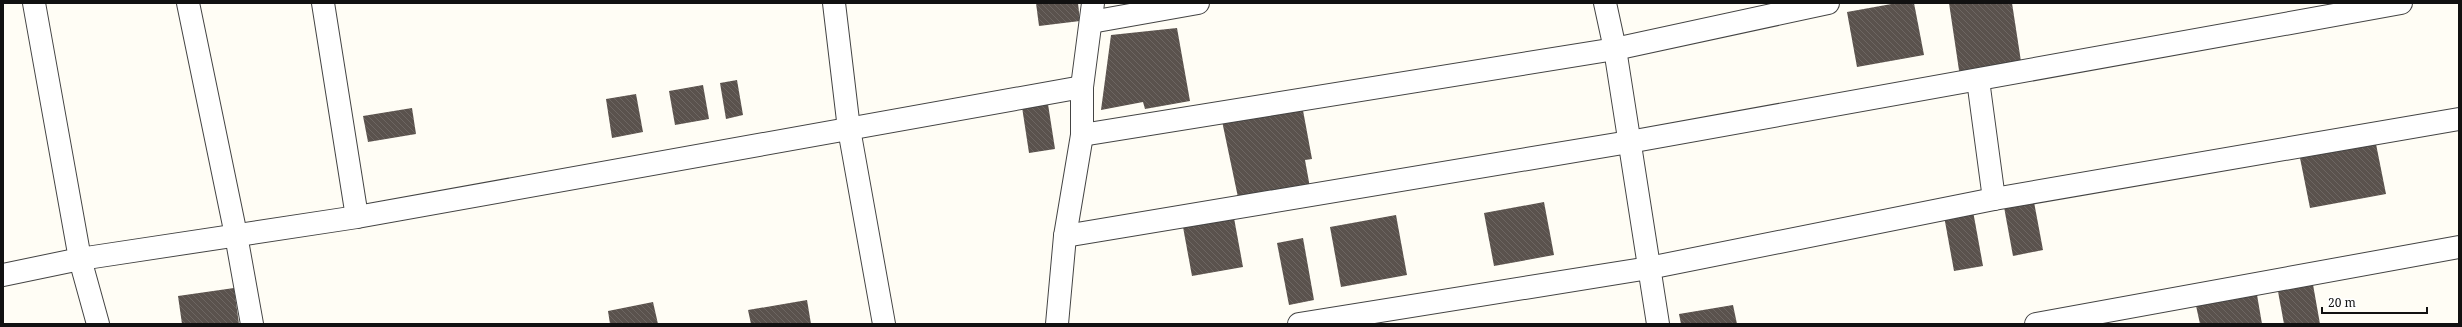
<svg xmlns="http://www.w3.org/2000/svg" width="2462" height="327" font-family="'Noto Serif',serif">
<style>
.building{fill:url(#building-back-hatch)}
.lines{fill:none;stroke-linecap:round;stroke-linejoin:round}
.minor-casing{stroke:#444;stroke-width:24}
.minor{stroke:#fff;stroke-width:22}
</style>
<defs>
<pattern id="building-back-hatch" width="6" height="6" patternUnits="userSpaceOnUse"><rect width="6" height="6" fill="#5a524d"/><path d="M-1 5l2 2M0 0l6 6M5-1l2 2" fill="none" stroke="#6d6662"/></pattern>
</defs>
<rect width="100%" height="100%" fill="#fffdf5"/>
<g class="building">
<path d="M1036 3H1078L1080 21 1039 26Z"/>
<path d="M1897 3H1914L1924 55 1857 67 1847 12Z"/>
<path d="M1949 3H2012L2022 68 1960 77Z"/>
<path d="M1177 28 1190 101 1145 109 1143 102 1101 110 1111 35Z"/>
<path d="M737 80 743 115 726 119 720 83Z"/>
<path d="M703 85 709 119 675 125 669 91Z"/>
<path d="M636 94 643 132 612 138 606 99Z"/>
<path d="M1048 104 1055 149 1029 153 1022 107Z"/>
<path d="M1302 105 1312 159 1305 160 1311 193 1240 207 1222 121Z"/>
<path d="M412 108 416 134 368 142 363 116Z"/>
<path d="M2376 144 2386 194 2310 208 2300 158Z"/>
<path d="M1544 202 1554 255 1494 266 1484 213Z"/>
<path d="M2034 202 2043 250 2013 256 2004 207Z"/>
<path d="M1973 211 1983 266 1954 271 1944 216Z"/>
<path d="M1396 215 1407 275 1341 287 1330 227Z"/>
<path d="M1234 218 1243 267 1192 276 1183 227Z"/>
<path d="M1303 238 1314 300 1289 305 1277 243Z"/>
<path d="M2312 279 2320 324H2284L2277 286Z"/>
<path d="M234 288 239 324H182L178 296Z"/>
<path d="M2256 289 2262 324H2200L2195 301Z"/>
<path d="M807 300 811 324H751L748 310Z"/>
<path d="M653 302 658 324H610L608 311Z"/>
<path d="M1733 305 1737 324H1681L1679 314Z"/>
</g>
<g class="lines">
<g class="minor-casing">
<g id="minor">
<path d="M34 3 80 259 98 324"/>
<path d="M188 3 236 235 252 324"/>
<path d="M323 3 357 217"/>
<path d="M834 3 849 129 884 324"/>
<path d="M1605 3 1615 49 1658 324"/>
<path d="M1091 22 1198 3"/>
<path d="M1978 80 1994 199"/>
<path d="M1082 135 1615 49 1828 3"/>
<path d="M1065 236 1629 142 2401 3"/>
<path d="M3 275 80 259 357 217 1082 87"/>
<path d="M1057 324 1065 236 1082 135V87L1093 3"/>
<path d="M1299 324 1649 268 1994 199 2459 119"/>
<path d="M2036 324 2459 247"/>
</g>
</g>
<use href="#minor" class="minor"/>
</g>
<rect width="2462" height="327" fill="none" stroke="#111111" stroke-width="8"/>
<path d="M2322 307v6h105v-6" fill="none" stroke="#111111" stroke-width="2"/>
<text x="2328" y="307" font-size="12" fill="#111111" stroke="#ffffff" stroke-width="3" paint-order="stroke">20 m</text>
</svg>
